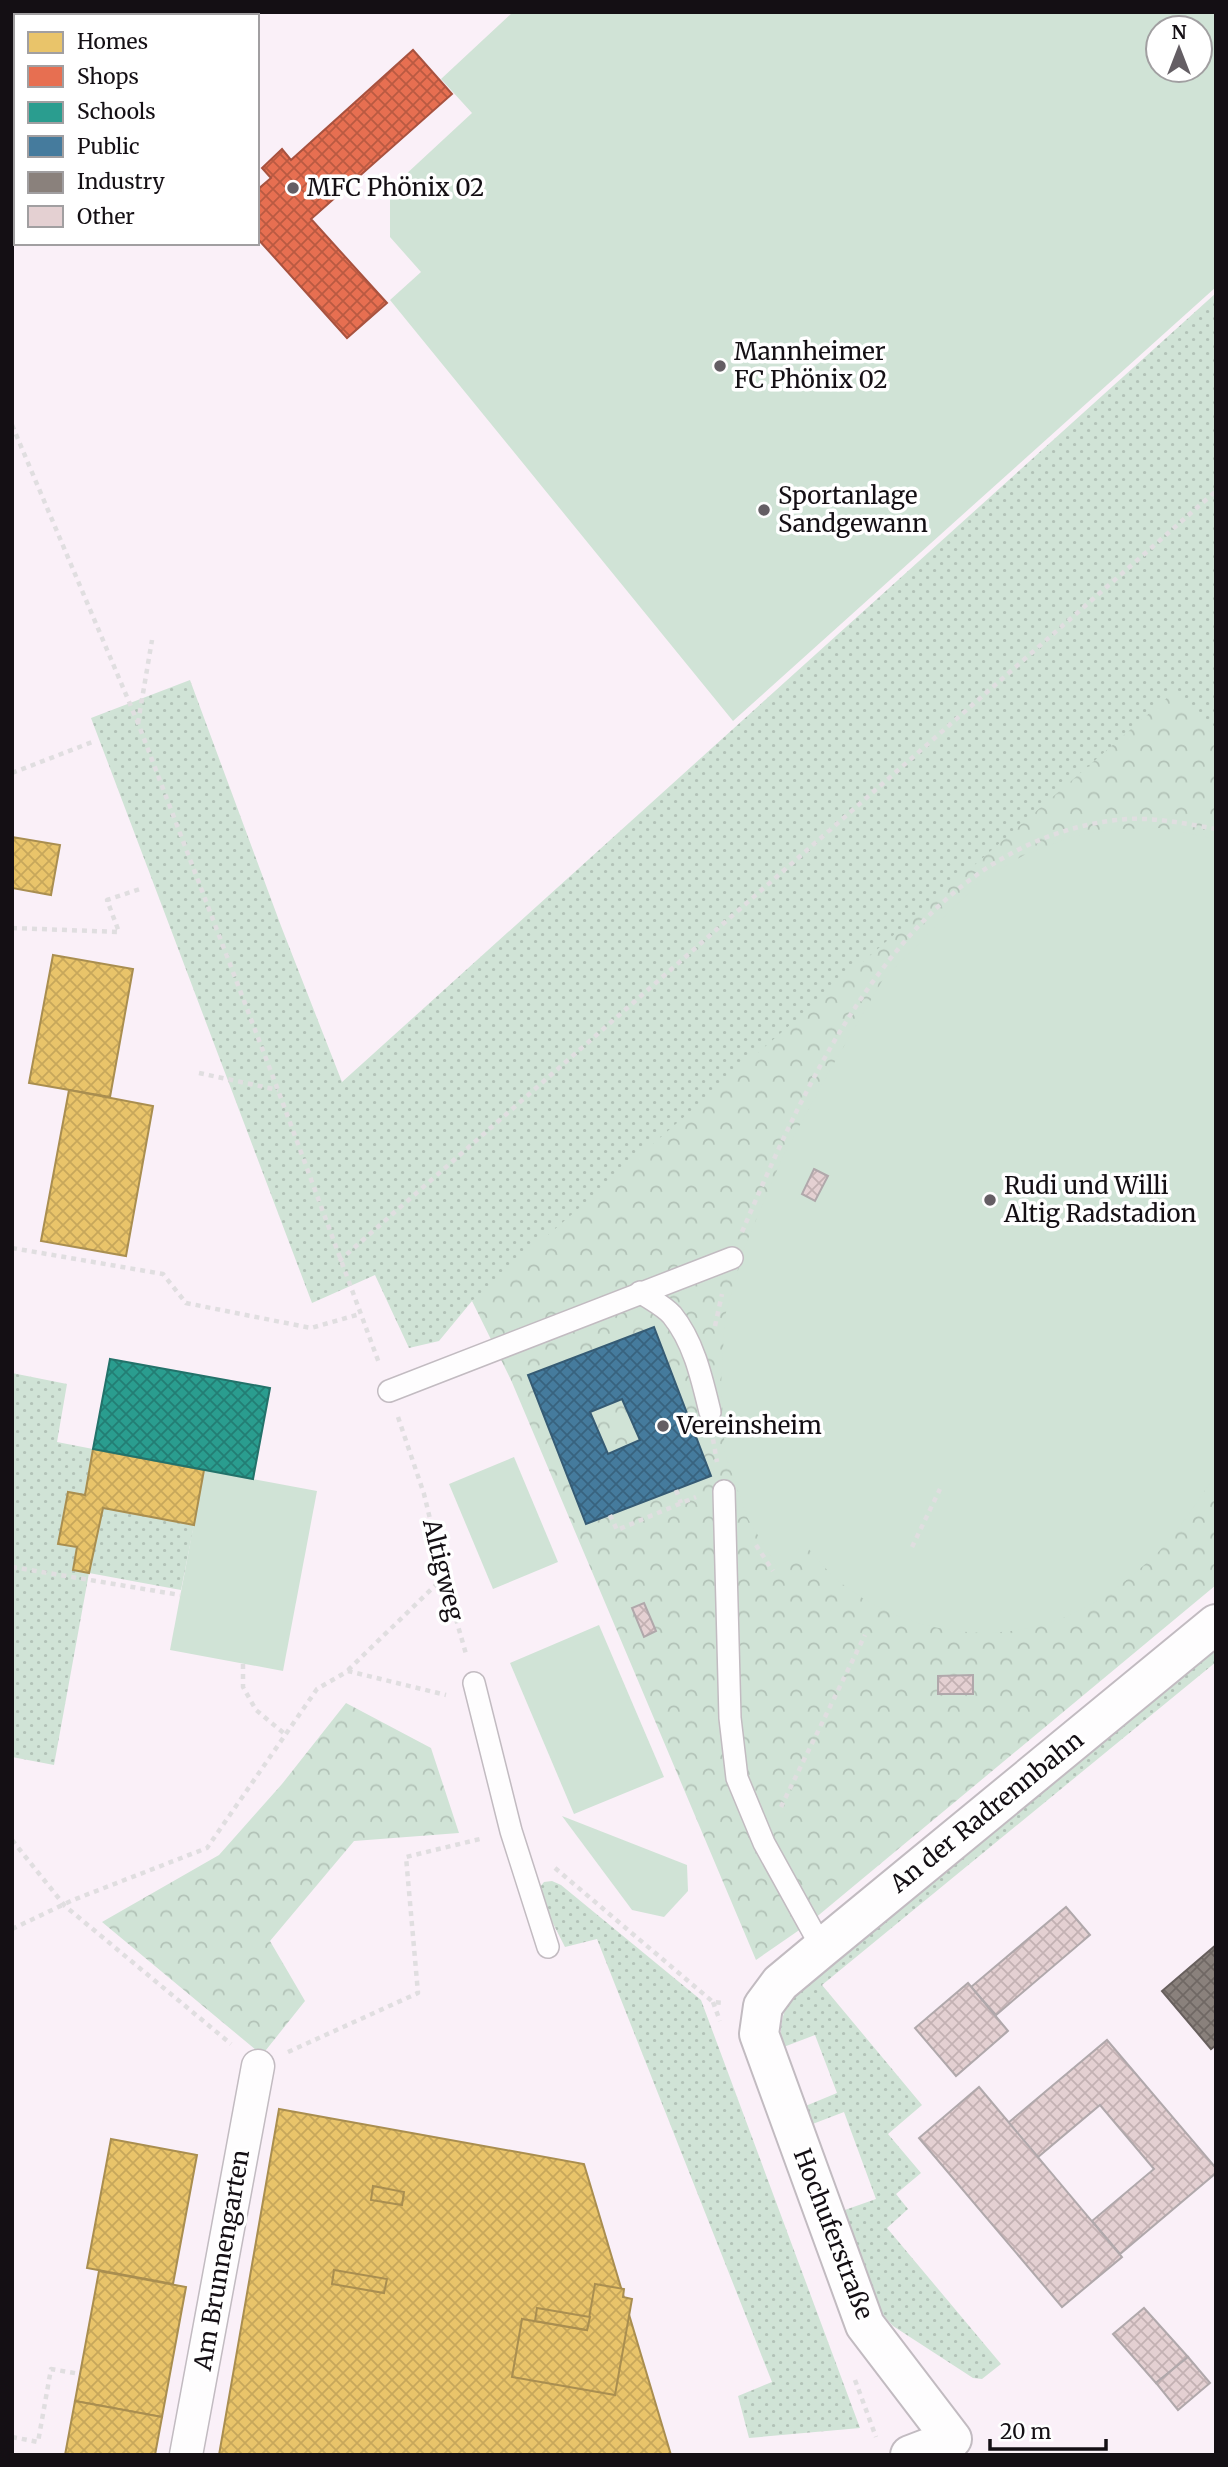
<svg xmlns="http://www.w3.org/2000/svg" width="1228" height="2467" font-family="Merriweather,serif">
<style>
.grass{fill:url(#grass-dots)}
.park{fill:url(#park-crowns)}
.pitch{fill:#d0e3d6;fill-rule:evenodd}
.homes{fill:url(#homes-cross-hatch);stroke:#a98e50;stroke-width:2}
.shops{fill:url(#shops-cross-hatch);stroke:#a8523f;stroke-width:2}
.schools{fill:url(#schools-cross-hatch);stroke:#23726a;stroke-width:2}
.public{fill:url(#public-cross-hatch);stroke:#365b74;stroke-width:2;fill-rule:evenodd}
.industry{fill:url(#industry-cross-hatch);stroke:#675f5d;stroke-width:2}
.building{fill:url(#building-cross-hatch);stroke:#b0a8ab;stroke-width:2}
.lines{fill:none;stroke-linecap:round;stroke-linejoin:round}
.service-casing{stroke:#c2bbc1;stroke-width:24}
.pedestrian-casing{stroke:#c2bbc1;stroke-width:35}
.minor-casing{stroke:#c2bbc1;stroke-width:42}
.path{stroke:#e0dee0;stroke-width:4.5;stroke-dasharray:5 5;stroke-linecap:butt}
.service{stroke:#fefdfe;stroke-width:21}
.pedestrian{stroke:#fefdfe;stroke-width:32}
.minor{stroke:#fefdfe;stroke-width:38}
.poi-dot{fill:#645e64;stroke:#fff;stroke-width:2.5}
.labels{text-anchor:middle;stroke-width:7;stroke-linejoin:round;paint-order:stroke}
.poi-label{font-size:24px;fill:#140f14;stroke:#fff;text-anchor:start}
.street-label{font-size:24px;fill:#140f14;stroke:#fff}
</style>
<defs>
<pattern id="grass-dots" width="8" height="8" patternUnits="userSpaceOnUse" patternTransform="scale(1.75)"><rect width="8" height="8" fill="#d0e3d6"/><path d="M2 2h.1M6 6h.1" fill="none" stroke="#b2c2b7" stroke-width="1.8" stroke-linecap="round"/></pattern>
<pattern id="park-crowns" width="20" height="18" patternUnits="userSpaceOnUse" patternTransform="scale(1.75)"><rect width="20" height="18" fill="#d0e3d6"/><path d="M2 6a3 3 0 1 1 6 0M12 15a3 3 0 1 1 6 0" fill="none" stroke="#b2c2b7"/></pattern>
<pattern id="homes-cross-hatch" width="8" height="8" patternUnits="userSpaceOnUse" patternTransform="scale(1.75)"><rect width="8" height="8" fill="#e9c46a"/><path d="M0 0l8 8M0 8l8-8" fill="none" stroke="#c7a75b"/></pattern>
<pattern id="shops-cross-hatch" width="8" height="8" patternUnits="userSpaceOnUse" patternTransform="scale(1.75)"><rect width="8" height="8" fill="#e76f51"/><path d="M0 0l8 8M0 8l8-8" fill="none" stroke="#ba5a42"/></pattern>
<pattern id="schools-cross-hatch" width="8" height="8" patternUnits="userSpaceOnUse" patternTransform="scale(1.75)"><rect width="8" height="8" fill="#2a9d8f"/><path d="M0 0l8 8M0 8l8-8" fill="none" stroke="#237e74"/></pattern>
<pattern id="public-cross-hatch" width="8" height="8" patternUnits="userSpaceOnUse" patternTransform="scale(1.75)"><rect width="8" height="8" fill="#457b9d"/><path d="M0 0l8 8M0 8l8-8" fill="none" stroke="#38637f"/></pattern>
<pattern id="industry-cross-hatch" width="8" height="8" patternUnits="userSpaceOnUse" patternTransform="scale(1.75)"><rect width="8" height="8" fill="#8a817c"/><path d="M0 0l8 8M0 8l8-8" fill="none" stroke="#706864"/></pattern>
<pattern id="building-cross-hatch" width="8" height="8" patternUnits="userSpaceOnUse" patternTransform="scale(1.75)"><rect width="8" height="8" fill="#e4d0d2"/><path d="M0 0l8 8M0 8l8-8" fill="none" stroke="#c3b1b3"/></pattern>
</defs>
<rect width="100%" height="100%" fill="#faf0f8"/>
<g class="grass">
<path d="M12 12H80L82 16H16V209L12 208Z"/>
<path d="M1216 293V770L472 1301 439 1341 409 1348 375 1275 312 1303 91 718 190 680 281 926 342 1082Z"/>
<path d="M12 1373 67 1384 57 1442 93 1449 85 1495 59 1544 77 1547 73 1570 89 1573 103 1508 194 1525 181 1590 89 1573 54 1765 12 1757Z"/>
<path d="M1216 1646V1662L822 1985 922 2105 888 2134 921 2173 896 2194 908 2209 887 2228 1001 2364 982 2379 973 2378 893 2326C866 2299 855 2246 842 2211L876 2199 844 2112 810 2125 803 2107 837 2093 815 2035 781 2048C780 2026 781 2012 794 1994Z"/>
<path d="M552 1881 561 1885 701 2000 860 2428 749 2438 738 2396 772 2382 597 1939 565 1947 540 1898 539 1888 544 1882Z"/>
</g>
<g class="park">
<path d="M1176 690 1216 739V1585L808 1924 756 1960 511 1380 472 1301Z"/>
<path d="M346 1703 431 1748 459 1833 354 1841 270 1941 305 2001 262 2055 102 1922 219 1855 282 1784Z"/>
</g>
<g class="pitch">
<path d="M513 12H1216V287L733 721 390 300 421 272 390 237V189L472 113 441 79ZM1200 28V70H1158V28Z"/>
<path d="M1162 828 1216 839V1474C1196 1503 1177 1535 1151 1559 1128 1580 1101 1601 1072 1614 997 1648 905 1634 841 1583 827 1572 816 1556 804 1544L778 1568 748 1519 725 1454 721 1385 725 1316 745 1246 784 1154 830 1070 882 981 980 881 1026 854 1074 836 1117 829Z"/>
<path d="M514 1457 558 1562 493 1589 449 1484Z"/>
<path d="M204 1470 317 1491 283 1671 170 1650Z"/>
<path d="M599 1625 664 1777 574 1814 510 1663Z"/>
<path d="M562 1816 687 1865 688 1891 664 1917 632 1910Z"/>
</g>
<g class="homes">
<path d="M12 837 60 845 51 895 12 888Z"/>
<path d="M53 955 133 969 110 1097 29 1083Z"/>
<path d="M69 1090 153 1106 126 1256 41 1241Z"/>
<path d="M93 1449 204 1470 194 1525 103 1508 89 1573 73 1570 77 1547 58 1544 68 1492 85 1495Z"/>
<path d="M279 2109 584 2164 671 2455H219Z"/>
<path d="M111 2139 197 2155 173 2284 87 2268Z"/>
<path d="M373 2186 404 2192 402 2205 371 2200Z"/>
<path d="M334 2270 387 2279 384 2293 332 2284Z"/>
<path d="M99 2271 186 2287 162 2417 75 2401Z"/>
<path d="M595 2284 624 2289 623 2297 632 2299 615 2395 512 2377 522 2319 587 2330Z"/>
<path d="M537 2308 590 2317 587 2330 535 2321Z"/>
<path d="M75 2401 162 2417 155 2455H65Z"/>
</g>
<path class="shops" d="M413 50 452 94 311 219 387 303 347 338 257 238V190L271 178 262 168 282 149 291 160Z"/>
<path class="schools" d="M110 1359 270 1388 253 1479 93 1449Z"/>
<path class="public" d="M654 1327 711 1476 586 1524 528 1375ZM622 1399 640 1440 608 1454 590 1412Z"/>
<path class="industry" d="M1216 1945V2045L1211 2049 1162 1991Z"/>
<g class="building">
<path d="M814 1169 828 1176 815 1201 802 1194Z"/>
<path d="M644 1603 656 1631 644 1637 632 1608Z"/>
<path d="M973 1675V1694H938V1676Z"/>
<path d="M1066 1907 1090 1935 996 2015 971 1987Z"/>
<path d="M968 1983 1008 2031 956 2076 915 2028Z"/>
<path d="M1107 2040 1216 2168V2173L1120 2254 1092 2221 1154 2169 1100 2105 1038 2157 1008 2123Z"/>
<path d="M979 2087 1122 2257 1062 2307 919 2138Z"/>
<path d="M1144 2308 1188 2357 1156 2383 1113 2334Z"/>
<path d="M1188 2357 1210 2383 1178 2410 1156 2383Z"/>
</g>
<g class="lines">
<g class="service-casing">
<g id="service">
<path d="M143 12 145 16"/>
<path d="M640 1292C650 1299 664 1306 672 1315 694 1342 702 1379 710 1412"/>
<path d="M389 1391 732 1258"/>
<path d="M724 1491 730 1718 737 1778 764 1843 822 1948"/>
<path d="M474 1683 511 1831 548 1947"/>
</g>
</g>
<g class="pedestrian-casing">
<path id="pedestrian" d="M186 2455 258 2066"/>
</g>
<g class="minor-casing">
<path id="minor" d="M910 2455 952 2439 865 2325 759 2034 763 2006 780 1983 822 1948 1216 1624"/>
</g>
<g class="path">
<path d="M12 425 138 723 278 1090 379 1363"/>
<path d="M138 723 152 640"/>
<path d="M12 773 95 741"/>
<path d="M12 928 119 932 107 900 143 888"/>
<path d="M199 1073 278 1090"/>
<path d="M742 1232C813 1066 912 845 1116 820 1149 816 1183 823 1216 829"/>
<path d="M12 1248 163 1274 186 1303 311 1328 360 1314"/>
<path d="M339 1261 1216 491"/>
<path d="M715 1326 722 1294"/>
<path d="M398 1417 424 1494 444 1577 466 1654"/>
<path d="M713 1439 717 1462"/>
<path d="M676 1490 681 1503"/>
<path d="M610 1515 617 1530 696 1497"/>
<path d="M756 1545 773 1571"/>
<path d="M912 1547 940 1489"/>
<path d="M12 1567 180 1595"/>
<path d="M243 1664V1687L256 1710 286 1735"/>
<path d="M348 1670 444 1577"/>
<path d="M781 1807 865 1635"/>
<path d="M12 1840 65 1906 231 2044"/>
<path d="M555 1868 713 2002 725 2003"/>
<path d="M12 1929 73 1900 207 1848 317 1689 348 1671 446 1695"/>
<path d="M713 2002 720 2021"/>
<path d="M288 2052 418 1993 406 1857 484 1838"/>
<path d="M855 2380 876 2437"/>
<path d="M12 2437 38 2442 51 2369 80 2374"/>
</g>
<use href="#service" class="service"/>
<use href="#pedestrian" class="pedestrian"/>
<use href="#minor" class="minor"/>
</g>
<g class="poi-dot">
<circle cx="293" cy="188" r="7"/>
<circle cx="720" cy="366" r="7"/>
<circle cx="764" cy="510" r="7"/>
<circle cx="990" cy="1200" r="7"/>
<circle cx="663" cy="1426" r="7"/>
</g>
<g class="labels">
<g class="poi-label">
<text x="307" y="196">MFC Phönix 02</text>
<text x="734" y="360">Mannheimer<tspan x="734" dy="28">FC Phönix 02</tspan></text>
<text x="778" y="504">Sportanlage<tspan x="778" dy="28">Sandgewann</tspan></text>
<text x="1004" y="1194">Rudi und Willi<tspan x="1004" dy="28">Altig Radstadion</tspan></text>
<text x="677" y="1434">Vereinsheim</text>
</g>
<g class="street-label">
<text transform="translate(443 1570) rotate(76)" y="8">Altigweg</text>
<text transform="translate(987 1812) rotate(-39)" y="8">An der Radrennbahn</text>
<text transform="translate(833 2234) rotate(69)" y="8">Hochuferstraße</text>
<text transform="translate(222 2260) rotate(-80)" y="8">Am Brunnengarten</text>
</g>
</g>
<rect width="1228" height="2467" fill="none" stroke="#140f14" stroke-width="28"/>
<rect x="14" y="14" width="245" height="231" fill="#ffffff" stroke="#a19fa1" stroke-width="2"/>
<rect x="28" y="32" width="35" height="21" fill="#e9c46a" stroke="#a19fa1" stroke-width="2"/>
<text x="77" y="49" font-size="21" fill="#140f14">Homes</text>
<rect x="28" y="66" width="35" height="21" fill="#e76f51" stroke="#a19fa1" stroke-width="2"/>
<text x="77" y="84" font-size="21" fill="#140f14">Shops</text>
<rect x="28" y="102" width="35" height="21" fill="#2a9d8f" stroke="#a19fa1" stroke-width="2"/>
<text x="77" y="119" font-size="21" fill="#140f14">Schools</text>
<rect x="28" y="136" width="35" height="21" fill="#457b9d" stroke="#a19fa1" stroke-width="2"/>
<text x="77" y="154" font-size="21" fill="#140f14">Public</text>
<rect x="28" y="172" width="35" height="21" fill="#8a817c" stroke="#a19fa1" stroke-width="2"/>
<text x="77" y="189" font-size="21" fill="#140f14">Industry</text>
<rect x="28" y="206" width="35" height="21" fill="#e4d0d2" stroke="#a19fa1" stroke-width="2"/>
<text x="77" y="224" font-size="21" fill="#140f14">Other</text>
<g transform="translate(1179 49)"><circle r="33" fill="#ffffff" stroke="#a19fa1" stroke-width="2"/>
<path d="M0-5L12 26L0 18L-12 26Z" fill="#645e64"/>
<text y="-10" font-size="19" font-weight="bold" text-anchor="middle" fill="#140f14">N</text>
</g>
<path d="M990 2439v10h116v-10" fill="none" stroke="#140f14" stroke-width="3.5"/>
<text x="1000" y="2439" font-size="21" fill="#140f14" stroke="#ffffff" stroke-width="5" paint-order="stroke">20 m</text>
</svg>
